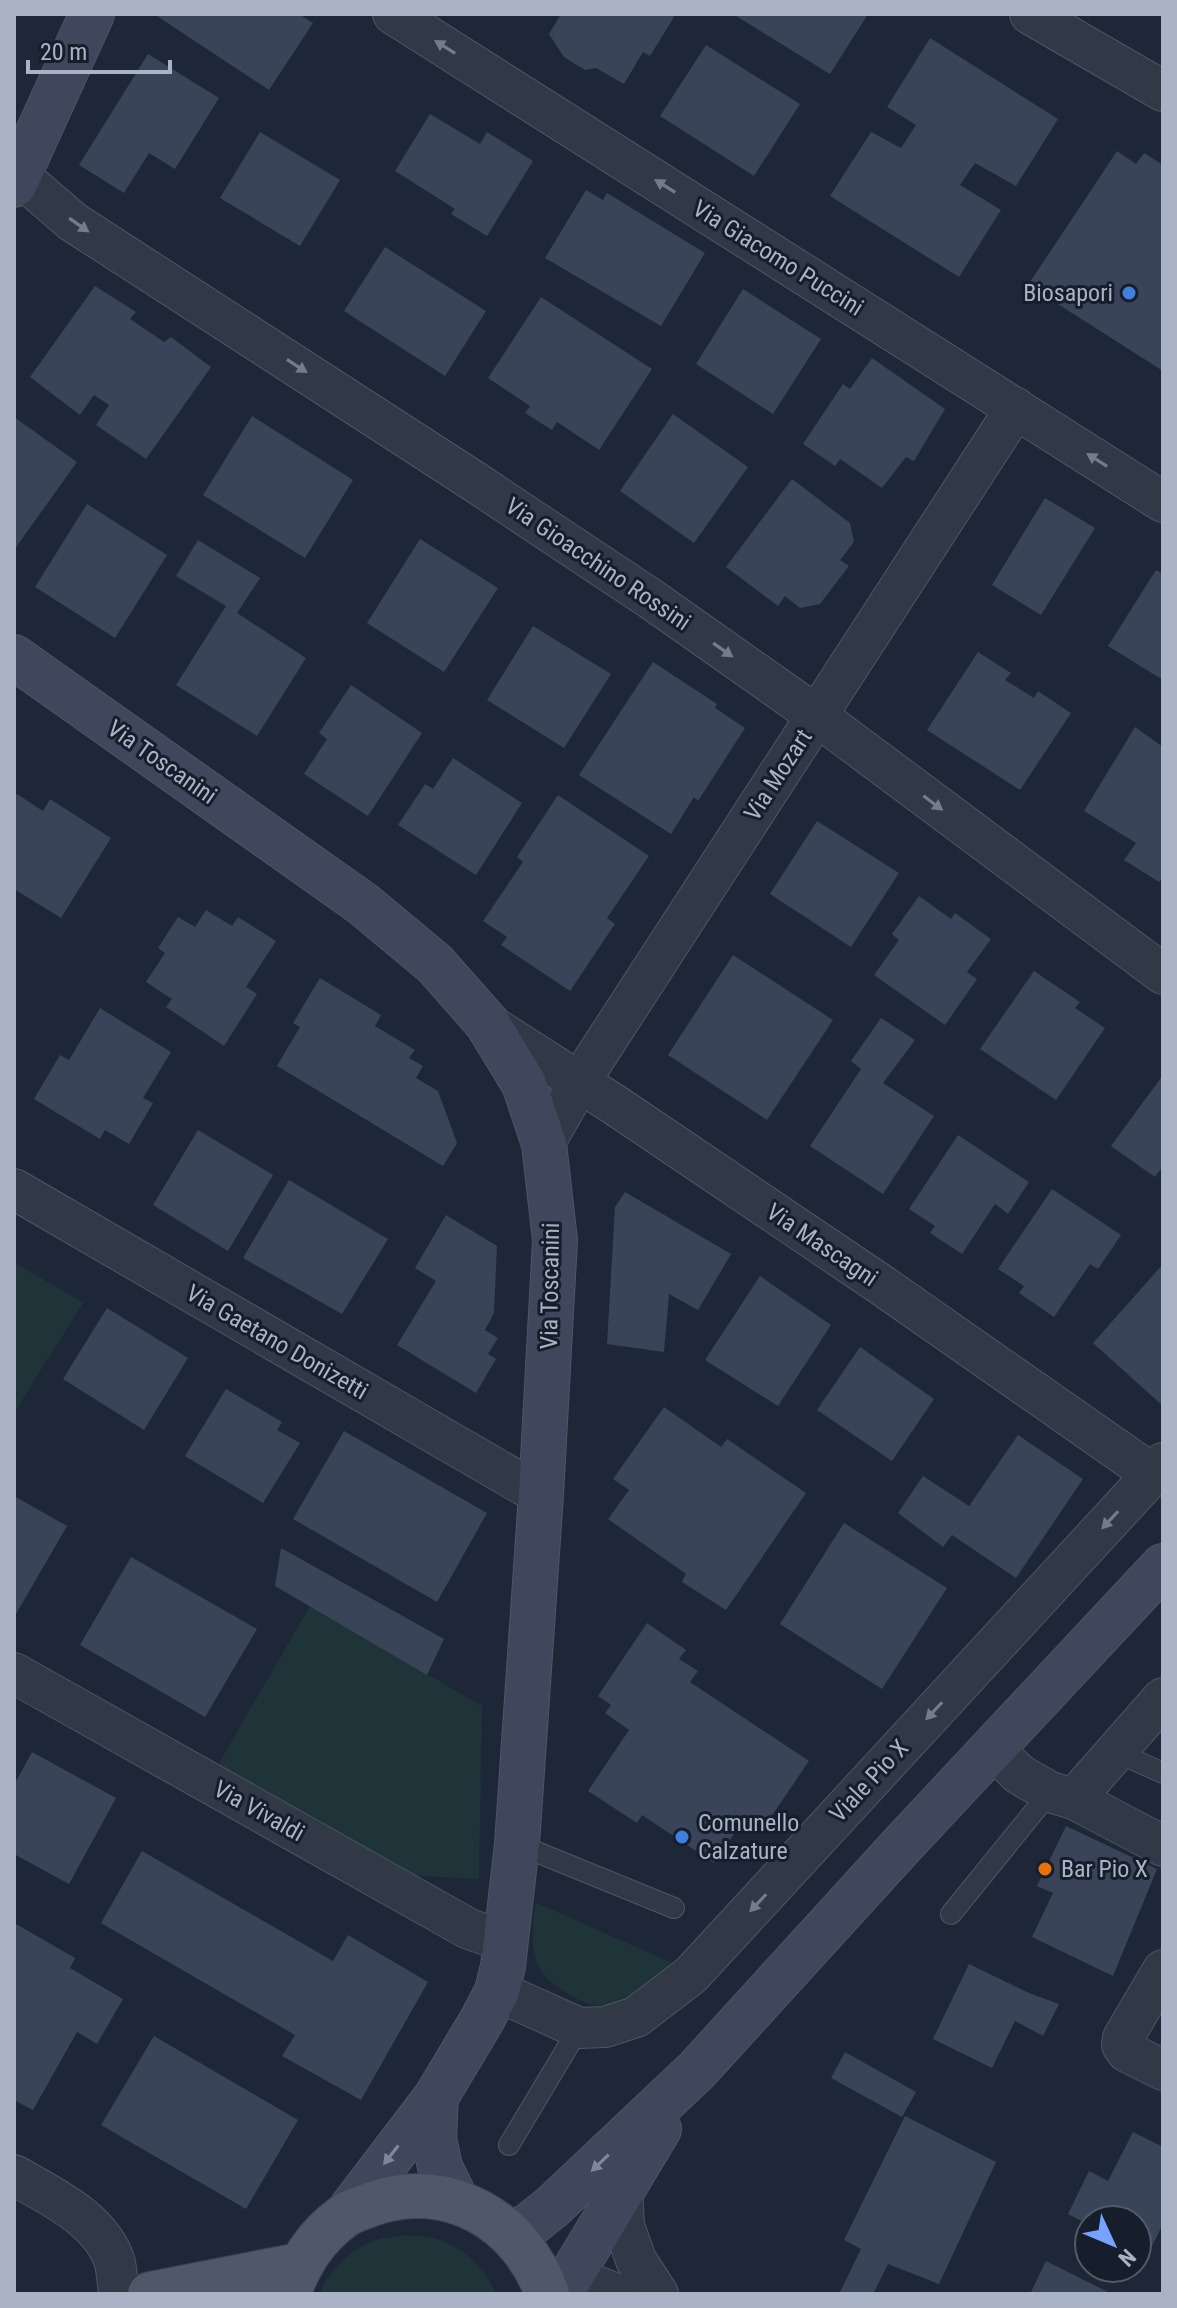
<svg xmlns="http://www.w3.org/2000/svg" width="1177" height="2308" font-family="'Roboto Condensed',sans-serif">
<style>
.green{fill:#1f3438}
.building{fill:#394458}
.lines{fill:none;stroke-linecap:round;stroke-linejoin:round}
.lane-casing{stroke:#4e5665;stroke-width:22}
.street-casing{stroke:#4e5665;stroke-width:42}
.secondary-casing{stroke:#4e5665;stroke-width:46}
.primary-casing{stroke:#3a4250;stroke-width:46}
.lane{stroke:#313947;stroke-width:20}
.street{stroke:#313947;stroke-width:40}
.secondary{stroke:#3e475b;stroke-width:44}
.primary{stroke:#4e5868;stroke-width:44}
.oneway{fill:#747c8c}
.oneway2{fill:#7f889b}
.shop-dot{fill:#3f7fe0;stroke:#161e2b;stroke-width:3}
.food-dot{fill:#e8710a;stroke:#161e2b;stroke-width:3}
.labels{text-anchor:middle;stroke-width:6;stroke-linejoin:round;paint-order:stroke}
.street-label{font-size:24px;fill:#aab3c5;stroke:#161e2b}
.poi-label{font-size:24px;fill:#aab3c5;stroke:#161e2b;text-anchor:start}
</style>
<rect width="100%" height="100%" fill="#1d2737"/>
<g class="green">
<path d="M14 1262 83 1303 14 1413Z"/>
<path d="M310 1606 482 1706 479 1879 405 1875 216 1768Z"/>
<path d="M535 1902 672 1963C638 1996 611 2024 564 1991 555 1985 542 1976 538 1965 530 1946 534 1922 535 1902Z"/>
<path d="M405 2235C415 2236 427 2236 437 2239 463 2247 486 2269 496 2294H320C328 2272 351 2249 373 2241 383 2238 395 2237 405 2235Z"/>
</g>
<g class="building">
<path d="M154 14H299L313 23 269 90Z"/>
<path d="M561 14H669L674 17 650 56 643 52 624 84 596 68 585 70 564 57 549 34Z"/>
<path d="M733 14H868L830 74Z"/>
<path d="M930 38 1058 119 1016 186 975 163 960 185 1001 210 959 277 830 196 871 132 901 148 916 125 887 107Z"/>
<path d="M706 45 800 104 754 176 660 116Z"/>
<path d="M148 54 219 98 175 169 149 153 124 193 79 165Z"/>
<path d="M430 114 480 144 487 132 533 161 487 236 451 214 455 209 395 171Z"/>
<path d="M260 132 340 180 300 246 220 198Z"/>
<path d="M1117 151 1136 164 1144 153 1163 165V371L1028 285Z"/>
<path d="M586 190 603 200 607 193 705 253 661 326 545 258Z"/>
<path d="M385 247 486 311 445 376 344 311Z"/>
<path d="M95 286 136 312 130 319 164 342 171 337 211 367 146 459 96 425 109 405 94 395 80 415 30 377Z"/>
<path d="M743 289 821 339 773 414 696 364Z"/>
<path d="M541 297 652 369 599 450 557 422 552 430 525 413 530 406 488 378Z"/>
<path d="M872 358 945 409 914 461 906 457 882 488 840 459 835 466 803 444 843 384 850 389Z"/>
<path d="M673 414 748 467 694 543 620 491Z"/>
<path d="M252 416 353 480 305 558 203 495Z"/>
<path d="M14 417 77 462 14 550Z"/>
<path d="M792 479 850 523 854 542 840 560 849 566 820 604 800 608 785 596 778 606 726 567Z"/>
<path d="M1045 498 1095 528 1041 615 992 585Z"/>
<path d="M87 504 167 555 115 638 35 587Z"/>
<path d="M420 539 498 588 444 672 367 623Z"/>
<path d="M198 540 260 578 237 613 306 658 257 736 176 685 226 606 176 576Z"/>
<path d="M1156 570 1163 574V680L1108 646Z"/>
<path d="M533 626 611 674 564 748 487 700Z"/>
<path d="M978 652 1011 673 1005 680 1034 698 1038 691 1071 713 1020 790 927 730Z"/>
<path d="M653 662 717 704 715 708 745 728 698 801 694 797 671 834 579 775Z"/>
<path d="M351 685 422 733 368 816 304 774 327 739 319 733Z"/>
<path d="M1135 727 1163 747V876L1159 882 1124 860 1136 843 1084 811Z"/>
<path d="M453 758 522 803 476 875 398 825 425 784 433 789Z"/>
<path d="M17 794 43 811 50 799 111 838 61 918 14 889V798Z"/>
<path d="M558 795 649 856 607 918 615 924 570 991 501 945 507 937 483 921 523 862 517 857Z"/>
<path d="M817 821 899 873 851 947 770 894Z"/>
<path d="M919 896 951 919 955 913 991 939 967 972 977 979 945 1025 874 975 899 940 892 934Z"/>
<path d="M206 910 232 926 238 917 276 941 246 987 257 994 224 1046 166 1007 172 999 146 982 165 953 158 948 178 917 195 927Z"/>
<path d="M733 955 833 1020 767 1120 668 1055Z"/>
<path d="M1034 971 1080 1002 1075 1008 1105 1028 1056 1100 980 1049Z"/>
<path d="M320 978 381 1015 375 1026 415 1050 409 1058 423 1066 416 1078 438 1091 457 1143 443 1166 277 1066 300 1027 293 1023Z"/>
<path d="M100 1008 171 1052 143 1098 153 1103 129 1144 105 1130 100 1139 34 1099 60 1055 69 1060Z"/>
<path d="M881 1018 915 1040 883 1083 934 1116 883 1194 810 1146 861 1069 851 1061Z"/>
<path d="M1163 1075V1166L1155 1177 1111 1146Z"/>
<path d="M198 1130 273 1175 228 1251 153 1205Z"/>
<path d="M958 1135 1029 1182 1008 1214 995 1204 962 1254 930 1233 935 1226 909 1209Z"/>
<path d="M289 1180 388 1239 342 1314 243 1258Z"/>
<path d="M1052 1189 1121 1235 1098 1269 1090 1264 1054 1317 1019 1293 1024 1286 998 1269Z"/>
<path d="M625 1192 731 1254 698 1310 669 1294 664 1352 607 1344 615 1207Z"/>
<path d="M446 1215 497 1246 494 1313 485 1330 498 1338 488 1354 496 1359 476 1393 397 1345 436 1281 415 1268Z"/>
<path d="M1163 1264V1406L1093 1343Z"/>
<path d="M760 1276 831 1325 778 1406 705 1360Z"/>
<path d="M107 1308 188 1358 144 1430 63 1379Z"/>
<path d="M860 1347 934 1399 892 1461 817 1410Z"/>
<path d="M226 1389 282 1422 277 1430 300 1443 263 1503 185 1456Z"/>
<path d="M664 1407 721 1447 727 1439 806 1493 726 1610 682 1582 686 1574 608 1519 629 1490 613 1479Z"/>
<path d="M344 1431 487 1513 437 1602 293 1519Z"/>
<path d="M1018 1435 1083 1479 1016 1578 952 1535 943 1547 898 1513 923 1476 969 1506Z"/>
<path d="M14 1496 67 1526 16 1614 14 1613Z"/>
<path d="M844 1523 947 1588 882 1689 780 1624Z"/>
<path d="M281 1548 444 1639 427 1675 275 1586Z"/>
<path d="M131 1557 257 1629 205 1717 80 1645Z"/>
<path d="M647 1623 686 1650 679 1659 698 1671 690 1682 809 1761 762 1830 745 1818 714 1863 642 1815 637 1823 588 1791 629 1730 605 1713 611 1705 598 1696Z"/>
<path d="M32 1752 116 1798 69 1884 14 1854V1785Z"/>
<path d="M1066 1826 1157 1869 1113 1976 1032 1937 1053 1893 1037 1886Z"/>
<path d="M142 1851 333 1961 348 1935 428 1982 361 2100 282 2056 295 2035 101 1923Z"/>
<path d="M16 1924 75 1958 70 1968 123 1999 97 2044 77 2032 33 2110 14 2100Z"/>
<path d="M969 1964 1029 1993 1059 2004 1043 2036 1015 2021 992 2068 933 2039Z"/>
<path d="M154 2036 298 2120 246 2209 101 2125Z"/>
<path d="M845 2052 916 2092 902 2117 831 2078Z"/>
<path d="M905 2116 996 2162 939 2284 888 2264 873 2294H839L861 2249 844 2240Z"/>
<path d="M1133 2132 1163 2147V2224L1148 2254 1137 2249V2220H1089V2225L1068 2214 1089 2171 1108 2181Z"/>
<path d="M1046 2261 1112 2294H1030Z"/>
</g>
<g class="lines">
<g class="lane-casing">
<g id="lane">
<path d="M1116 1752 1163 1773"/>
<path d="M517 1844 674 1908"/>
<path d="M951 1914 1050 1792"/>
<path d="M509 2145 579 2028"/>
</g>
</g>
<g class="street-casing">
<g id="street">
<path d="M393 14 1163 502"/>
<path d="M1030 14 1163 91"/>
<path d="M14 171 73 222 469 478 651 599 817 716 1163 974"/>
<path d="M487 1023 615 1105 883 1286 1152 1474"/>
<path d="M544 1144 580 1081 1016 408"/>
<path d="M14 1189 541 1495"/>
<path d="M14 1673 469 1929 507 1942"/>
<path d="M992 1748 1019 1774 1029 1780 1050 1792 1074 1799 1163 1846"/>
<path d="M1074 1799 1163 1698"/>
<path d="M1163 1970 1123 2038 1122 2045 1127 2052 1163 2070"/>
<path d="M497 1991 579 2028 605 2027 636 2017 691 1975 1163 1463"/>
<path d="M14 2175C50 2196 102 2219 115 2263 117 2273 118 2284 119 2294"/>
<path d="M622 2188 624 2226 636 2260 658 2294"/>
<path d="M542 2279C573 2278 588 2282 616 2294"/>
</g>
</g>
<g class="secondary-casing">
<g id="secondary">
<path d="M14 185 92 14"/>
<path d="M14 657 363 904 435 964 487 1023 524 1084 544 1144 555 1240 541 1495 517 1844 503 1966 497 1991 482 2020 436 2097 347 2214"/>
<path d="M436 2097 434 2138 440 2167 457 2202"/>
<path d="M510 2232 527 2227 552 2207 697 2070 903 1844 1163 1566"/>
<path d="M560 2294 659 2129"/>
</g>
</g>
<g class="primary-casing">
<g id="primary">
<path d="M150 2294 299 2265"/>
<path d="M288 2294C301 2261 315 2237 344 2216 352 2210 363 2208 372 2204 448 2177 522 2221 547 2294"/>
</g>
</g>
<use href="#lane" class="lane"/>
<use href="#street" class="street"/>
<use href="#secondary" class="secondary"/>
<use href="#primary" class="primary"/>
</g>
<defs><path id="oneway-solid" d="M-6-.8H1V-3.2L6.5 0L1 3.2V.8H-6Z" transform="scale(2)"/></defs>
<g class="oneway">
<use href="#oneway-solid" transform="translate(445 47) rotate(-148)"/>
<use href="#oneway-solid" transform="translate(665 186) rotate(-148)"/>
<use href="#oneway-solid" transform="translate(79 225) rotate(35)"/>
<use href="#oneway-solid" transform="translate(297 366) rotate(33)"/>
<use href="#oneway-solid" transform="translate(1097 460) rotate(-148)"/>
<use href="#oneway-solid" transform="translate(723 650) rotate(35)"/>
<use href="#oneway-solid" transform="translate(933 803) rotate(37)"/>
<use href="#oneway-solid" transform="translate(1110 1520) rotate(133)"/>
<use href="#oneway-solid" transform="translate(934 1711) rotate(133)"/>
<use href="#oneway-solid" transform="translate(758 1903) rotate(133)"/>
</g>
<g class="oneway2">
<use href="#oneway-solid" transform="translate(391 2155) rotate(128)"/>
<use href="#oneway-solid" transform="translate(600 2163) rotate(136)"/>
</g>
<g class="shop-dot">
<circle cx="1129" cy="293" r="8"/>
<circle cx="682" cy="1837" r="8"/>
</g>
<circle class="food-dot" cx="1045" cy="1869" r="8"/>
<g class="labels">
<g class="street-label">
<text transform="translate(778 258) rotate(32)" y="8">Via Giacomo Puccini</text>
<text transform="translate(598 564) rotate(34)" y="8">Via Gioacchino Rossini</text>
<text transform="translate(162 762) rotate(35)" y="8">Via Toscanini</text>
<text transform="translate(778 775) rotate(-57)" y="8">Via Mozart</text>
<text transform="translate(822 1245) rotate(34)" y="8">Via Mascagni</text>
<text transform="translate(550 1286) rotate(-89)" y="8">Via Toscanini</text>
<text transform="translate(277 1342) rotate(30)" y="8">Via Gaetano Donizetti</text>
<text transform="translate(869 1781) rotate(-47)" y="8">Viale Pio X</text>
<text transform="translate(259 1811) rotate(29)" y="8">Via Vivaldi</text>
</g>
<g class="poi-label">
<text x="1113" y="301" text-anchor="end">Biosapori</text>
<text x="698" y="1831">Comunello<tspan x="698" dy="28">Calzature</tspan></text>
<text x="1061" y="1877">Bar Pio X</text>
</g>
</g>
<rect width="1177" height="2308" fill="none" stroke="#aab3c5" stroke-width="32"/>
<g transform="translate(1113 2244) rotate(134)"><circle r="38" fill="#161e2b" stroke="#515a69" stroke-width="2"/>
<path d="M0-6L14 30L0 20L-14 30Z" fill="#75a3ff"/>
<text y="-12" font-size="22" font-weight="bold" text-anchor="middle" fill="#aab3c5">N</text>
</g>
<path d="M28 60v12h142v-12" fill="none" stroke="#aab3c5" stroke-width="4"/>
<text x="40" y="60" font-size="24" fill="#aab3c5" stroke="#161e2b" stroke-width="6" paint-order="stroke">20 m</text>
</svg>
